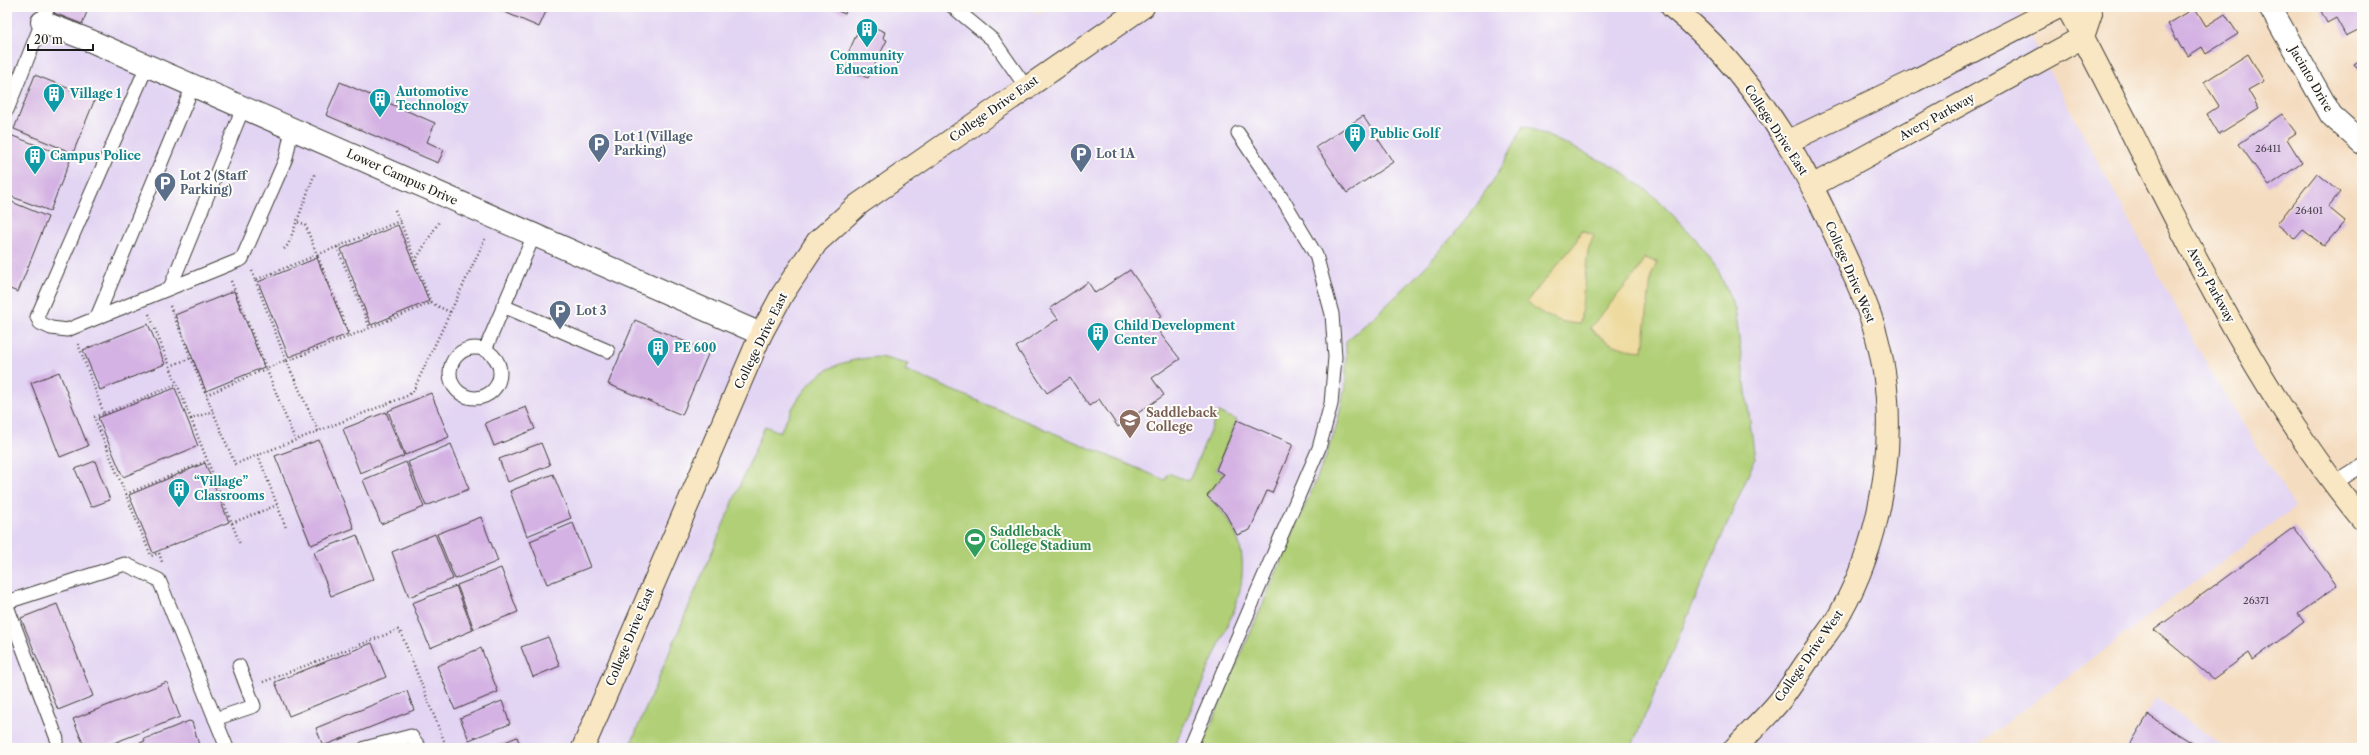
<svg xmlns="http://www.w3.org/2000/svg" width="2369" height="755" font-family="'Libre Caslon Text',serif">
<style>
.built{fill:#e2d4f3}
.green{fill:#b0cf76;stroke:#667649}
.sand{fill:#eeda9e;stroke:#857b5d}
.building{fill:#d4b2e3}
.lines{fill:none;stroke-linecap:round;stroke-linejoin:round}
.lane-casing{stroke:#3c3935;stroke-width:15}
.street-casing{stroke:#3c3935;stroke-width:24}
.secondary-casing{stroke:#3c3935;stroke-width:24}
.path{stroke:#3c3935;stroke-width:2.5;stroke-dasharray:1 3;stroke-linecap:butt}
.lane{stroke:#fff;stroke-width:13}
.street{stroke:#fff;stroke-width:22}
.secondary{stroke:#f9e7c3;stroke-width:22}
.labels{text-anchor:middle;stroke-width:4;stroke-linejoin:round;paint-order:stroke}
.number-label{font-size:10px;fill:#4a424e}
.culture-label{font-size:12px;font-weight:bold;fill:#0d838f;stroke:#fdfcf7;text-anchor:start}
.street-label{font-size:12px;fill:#1c1c1c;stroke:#fdfcf7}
.service-label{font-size:12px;font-weight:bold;fill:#4e5e75;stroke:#fdfcf7;text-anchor:start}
.education-label{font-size:12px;font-weight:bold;fill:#785e54;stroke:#fdfcf7;text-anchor:start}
.leisure-label{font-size:12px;font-weight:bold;fill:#27864d;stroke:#fdfcf7;text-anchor:start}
</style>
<rect width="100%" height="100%" fill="#fdfcf7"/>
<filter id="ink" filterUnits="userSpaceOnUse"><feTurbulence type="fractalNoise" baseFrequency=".025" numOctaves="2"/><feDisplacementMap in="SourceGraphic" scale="8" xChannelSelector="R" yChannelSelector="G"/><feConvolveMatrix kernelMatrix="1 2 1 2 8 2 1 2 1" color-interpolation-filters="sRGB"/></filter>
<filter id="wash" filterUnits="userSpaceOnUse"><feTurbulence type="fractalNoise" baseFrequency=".012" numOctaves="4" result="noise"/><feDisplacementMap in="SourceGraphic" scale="16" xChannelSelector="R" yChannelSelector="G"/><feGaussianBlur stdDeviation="0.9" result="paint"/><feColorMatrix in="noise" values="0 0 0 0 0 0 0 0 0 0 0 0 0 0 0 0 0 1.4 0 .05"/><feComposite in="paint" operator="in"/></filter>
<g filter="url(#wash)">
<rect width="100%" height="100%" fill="#f4dcc0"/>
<g class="built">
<path d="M7 7H1025L1039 13 1050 7H2015L2212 374 2295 507 1973 748H7Z"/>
<path d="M2157 698 2225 748H2125Z"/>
</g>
<g class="green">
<path d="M1524 125 1615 167 1653 195 1695 238 1718 270 1735 309 1755 459 1631 748H1201L1325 459 1337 424 1346 382V341C1402 294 1457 239 1496 176 1507 159 1515 142 1524 125Z"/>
<path d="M880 357 908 364 905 370 1165 480 1168 473 1189 481 1218 412 1237 420 1216 470 1224 474 1207 496C1243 529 1250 562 1235 608L1174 748H629L765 426 780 432C804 382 822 360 880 357Z"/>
</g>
<g class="sand">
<path d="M1581 230 1594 235 1588 250 1580 324C1560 323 1541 316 1527 301L1575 244Z"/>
<path d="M1644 258 1657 262 1651 277 1643 351C1622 350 1604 343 1590 328L1637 272Z"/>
</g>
<g id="blocks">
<g class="building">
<path d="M56 7H89L82 24 54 13Z"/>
<path d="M493 7H548L539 27Z"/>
<path d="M834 7H847L845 14 833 9Z"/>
<path d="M2319 7H2362V28L2346 36 2336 18 2327 23Z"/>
<path d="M2195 8 2206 26 2225 14 2238 34 2206 54 2202 47 2188 56 2183 48 2182 49 2168 24Z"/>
<path d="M866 24 885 32 883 38 887 40 868 78 846 69 850 59 846 58 858 31 862 33Z"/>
<path d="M2248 54 2264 81 2248 90 2259 109 2219 134 2207 114 2219 106 2204 82Z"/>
<path d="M2362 59V75L2354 64Z"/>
<path d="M35 75 95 99 73 153 14 129Z"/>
<path d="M340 82 435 123 427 142 444 150 438 163 326 115Z"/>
<path d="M2282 114 2296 133 2287 139 2302 163 2269 186 2239 144Z"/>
<path d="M1363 116 1393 162 1347 193 1316 147Z"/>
<path d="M10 135 71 158 50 211 7 195V142Z"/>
<path d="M2317 173 2340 192 2328 207 2345 221 2324 246 2303 230 2295 239 2277 224Z"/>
<path d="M7 200 48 217 18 292 7 288Z"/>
<path d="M398 225 429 301 371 325 341 249Z"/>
<path d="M317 258 348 334 289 357 258 282Z"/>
<path d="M1130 270 1162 316 1152 323 1180 359 1152 378 1164 395 1118 427 1099 399 1089 406 1070 378 1047 393 1016 347 1058 319 1050 308 1088 282 1095 293Z"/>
<path d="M234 291 264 367 206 391 175 315Z"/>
<path d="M635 320 709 352 682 415 608 384Z"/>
<path d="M148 324 165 364 100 390 83 350Z"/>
<path d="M59 372 88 446 60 457 31 383Z"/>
<path d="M175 388 198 446 123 477 98 418Z"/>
<path d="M431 393 449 437 405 455 388 411Z"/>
<path d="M526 407 535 429 494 446 485 423Z"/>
<path d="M386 412 404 456 360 473 343 429Z"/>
<path d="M1237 420 1293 444 1272 493 1267 491 1250 530 1237 535 1225 513 1207 496 1224 474 1216 470Z"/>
<path d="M319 440 354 528 311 545 275 456Z"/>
<path d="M541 443 550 465 508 482 499 459Z"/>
<path d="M451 444 469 489 426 506 408 462Z"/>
<path d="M95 461 110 500 91 507 75 469Z"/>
<path d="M406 462 424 507 381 524 363 480Z"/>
<path d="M205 463 229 522 153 553 129 495Z"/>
<path d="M553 474 571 518 527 536 510 491Z"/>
<path d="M481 517 498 561 455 579 437 534Z"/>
<path d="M573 523 590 567 547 584 530 541Z"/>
<path d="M2294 527 2337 586 2298 614 2304 622 2253 660 2249 653 2213 679 2154 630Z"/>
<path d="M435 534 453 579 409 597 392 552Z"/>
<path d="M357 535 374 579 331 596 314 552Z"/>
<path d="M501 568 518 612 474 629 457 585Z"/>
<path d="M456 586 473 630 430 648 412 603Z"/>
<path d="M57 604 93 696 58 710 21 618Z"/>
<path d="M548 637 560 666 533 677 521 647Z"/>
<path d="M372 643 386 677 289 716 275 682Z"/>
<path d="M481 648 498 692 455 710 437 666Z"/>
<path d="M167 682 180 717 101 748H85L73 719Z"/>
<path d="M407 691 414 710 323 746 316 728Z"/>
<path d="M502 701 510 724 469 740 460 718Z"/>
<path d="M2148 715 2200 748H2128Z"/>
<path d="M189 721 192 722 200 748H127L145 741 144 739Z"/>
<path d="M517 737 521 748H491Z"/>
</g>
</g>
</g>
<g filter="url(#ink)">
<use href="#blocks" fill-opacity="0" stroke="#3c3935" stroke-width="1"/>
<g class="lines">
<g class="lane-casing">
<g id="lane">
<path d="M953 7 993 40 1026 87"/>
<path d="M147 66 37 317 40 323 51 328 67 330 242 259 286 158 292 129"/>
<path d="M7 110 48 7"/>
<path d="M170 288 243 108"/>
<path d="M503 306 608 351"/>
<path d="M97 317 193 86"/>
<circle cx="475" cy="373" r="25"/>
<path d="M485 350 534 235"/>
<path d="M2335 483 2362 466"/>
<path d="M7 602 125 564 159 580 227 748"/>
<path d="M7 606 57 739"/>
<path d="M215 719 254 706 239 666"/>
<path d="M365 748 411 736 420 748"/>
<path d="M1190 748 1319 448 1331 404 1335 357 1332 314 1316 255 1285 203 1238 133"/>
</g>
</g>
<g class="street-casing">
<g id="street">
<path d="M2270 7 2331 115 2362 143"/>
<path d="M42 22 91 41 761 334"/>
</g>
</g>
<g class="secondary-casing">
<g id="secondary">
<path d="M1672 7C1740 61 1789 137 1826 215 1842 250 1861 286 1873 324 1902 417 1887 529 1840 614 1833 626 1824 637 1816 649 1804 665 1794 682 1782 698 1768 716 1751 731 1735 748"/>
<path d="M2067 7C2160 180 2237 366 2362 519"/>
<path d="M1787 142 1914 81 2059 7"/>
<path d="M1812 186 2083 37 2091 13 2074 7"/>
<path d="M583 748 761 334 782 295 817 242 859 204 1143 7"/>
</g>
</g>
<g class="path">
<path d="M337 247 370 328"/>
<path d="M284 249 288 245 315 173"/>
<path d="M415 261 440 220"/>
<path d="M252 271 255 280"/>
<path d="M231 281 295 440"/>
<path d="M431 303 450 312"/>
<path d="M170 306 206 395"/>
<path d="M149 314 191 419 213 411"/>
<path d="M350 336 431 303 400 221"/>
<path d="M78 344 104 414 94 417 151 556 159 553 162 562"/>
<path d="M286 360 255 280 317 255 305 224 297 222"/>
<path d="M287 361 350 336 317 255 400 221 394 208"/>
<path d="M170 366 191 358"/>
<path d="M104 414 177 384"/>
<path d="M191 419 240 544"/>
<path d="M318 431 286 360 206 395 235 464 407 396 413 391 485 239"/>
<path d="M258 455 286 528"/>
<path d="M126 494 207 461"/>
<path d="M232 523 277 505"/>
<path d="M263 682 398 630 401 633 447 748"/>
</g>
<use href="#lane" class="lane"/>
<use href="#street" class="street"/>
<use href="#secondary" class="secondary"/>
</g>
</g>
<defs>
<g id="building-pin" transform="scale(1.15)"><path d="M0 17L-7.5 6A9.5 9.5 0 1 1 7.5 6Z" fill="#0f9aa8" stroke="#fdfcf7"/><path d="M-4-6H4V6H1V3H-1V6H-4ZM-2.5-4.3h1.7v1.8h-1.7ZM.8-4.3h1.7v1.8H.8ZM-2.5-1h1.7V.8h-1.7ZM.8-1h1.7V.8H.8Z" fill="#fff"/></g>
<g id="parking-pin" transform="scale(1.15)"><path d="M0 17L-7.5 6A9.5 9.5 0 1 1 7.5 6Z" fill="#5c6f8a" stroke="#fdfcf7"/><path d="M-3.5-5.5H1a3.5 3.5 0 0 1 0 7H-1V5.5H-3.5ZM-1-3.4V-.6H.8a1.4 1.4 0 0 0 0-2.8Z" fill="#fff"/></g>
<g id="university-pin" transform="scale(1.15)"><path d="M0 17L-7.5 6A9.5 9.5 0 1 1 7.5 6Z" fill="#8d6e63" stroke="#fdfcf7"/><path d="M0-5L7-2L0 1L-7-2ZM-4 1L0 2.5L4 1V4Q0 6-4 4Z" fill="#fff"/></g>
<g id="stadium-pin" transform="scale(1.15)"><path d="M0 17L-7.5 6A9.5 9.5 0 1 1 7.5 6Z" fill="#2e9e5b" stroke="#fdfcf7"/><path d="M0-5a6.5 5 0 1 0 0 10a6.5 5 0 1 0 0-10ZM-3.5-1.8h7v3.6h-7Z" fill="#fff"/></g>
</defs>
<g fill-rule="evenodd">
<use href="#building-pin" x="867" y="29"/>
<use href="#building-pin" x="54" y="94"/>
<use href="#building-pin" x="380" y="99"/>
<use href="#building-pin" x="1355" y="134"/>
<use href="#parking-pin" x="599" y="144"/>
<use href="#parking-pin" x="1081" y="154"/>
<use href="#building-pin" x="35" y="156"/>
<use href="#parking-pin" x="165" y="183"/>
<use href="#parking-pin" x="560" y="311"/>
<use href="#building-pin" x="1098" y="333"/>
<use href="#building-pin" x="658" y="348"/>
<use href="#university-pin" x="1130" y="420"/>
<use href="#building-pin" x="179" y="489"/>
<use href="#stadium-pin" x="975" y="539"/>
</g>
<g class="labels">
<g class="number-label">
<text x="2268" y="152">26411</text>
<text x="2309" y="214">26401</text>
<text x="2256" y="604">26371</text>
</g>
<g class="culture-label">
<text x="867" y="60" text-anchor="middle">Community<tspan x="867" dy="14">Education</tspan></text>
<text x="396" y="96">Automotive<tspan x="396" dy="14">Technology</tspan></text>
<text x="70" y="98">Village 1</text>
<text x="1370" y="138">Public Golf</text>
<text x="50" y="160">Campus Police</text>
<text x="1114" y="330">Child Development<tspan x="1114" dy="14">Center</tspan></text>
<text x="674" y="352">PE 600</text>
<text x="194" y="486">“Village”<tspan x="194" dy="14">Classrooms</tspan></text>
</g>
<g class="street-label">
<text transform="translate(2311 79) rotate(60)" y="4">Jacinto Drive</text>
<text transform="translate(994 109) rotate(-35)" y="4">College Drive East</text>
<text transform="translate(1937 117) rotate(-29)" y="4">Avery Parkway</text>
<text transform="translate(1776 130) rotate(57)" y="4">College Drive East</text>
<text transform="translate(402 177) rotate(24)" y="4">Lower Campus Drive</text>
<text transform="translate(1850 272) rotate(67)" y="4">College Drive West</text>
<text transform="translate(2211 285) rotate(61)" y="4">Avery Parkway</text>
<text transform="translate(761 341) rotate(-64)" y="4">College Drive East</text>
<text transform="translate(630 637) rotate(-67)" y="4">College Drive East</text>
<text transform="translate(1809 656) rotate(-55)" y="4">College Drive West</text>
</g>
<g class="service-label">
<text x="614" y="141">Lot 1 (Village<tspan x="614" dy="14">Parking)</tspan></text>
<text x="1096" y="158">Lot 1A</text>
<text x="180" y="180">Lot 2 (Staff<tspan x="180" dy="14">Parking)</tspan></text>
<text x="576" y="315">Lot 3</text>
</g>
<g class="education-label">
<text x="1146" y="417">Saddleback<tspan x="1146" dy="14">College</tspan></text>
</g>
<g class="leisure-label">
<text x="990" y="536">Saddleback<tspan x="990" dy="14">College Stadium</tspan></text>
</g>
</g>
<rect width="2369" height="755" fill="none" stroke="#fdfcf7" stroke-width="24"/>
<path d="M28 44v6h65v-6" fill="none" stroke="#1c1c1c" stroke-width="2"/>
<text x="34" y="44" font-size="12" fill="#1c1c1c" stroke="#fdfcf7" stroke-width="3" paint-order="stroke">20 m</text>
</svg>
